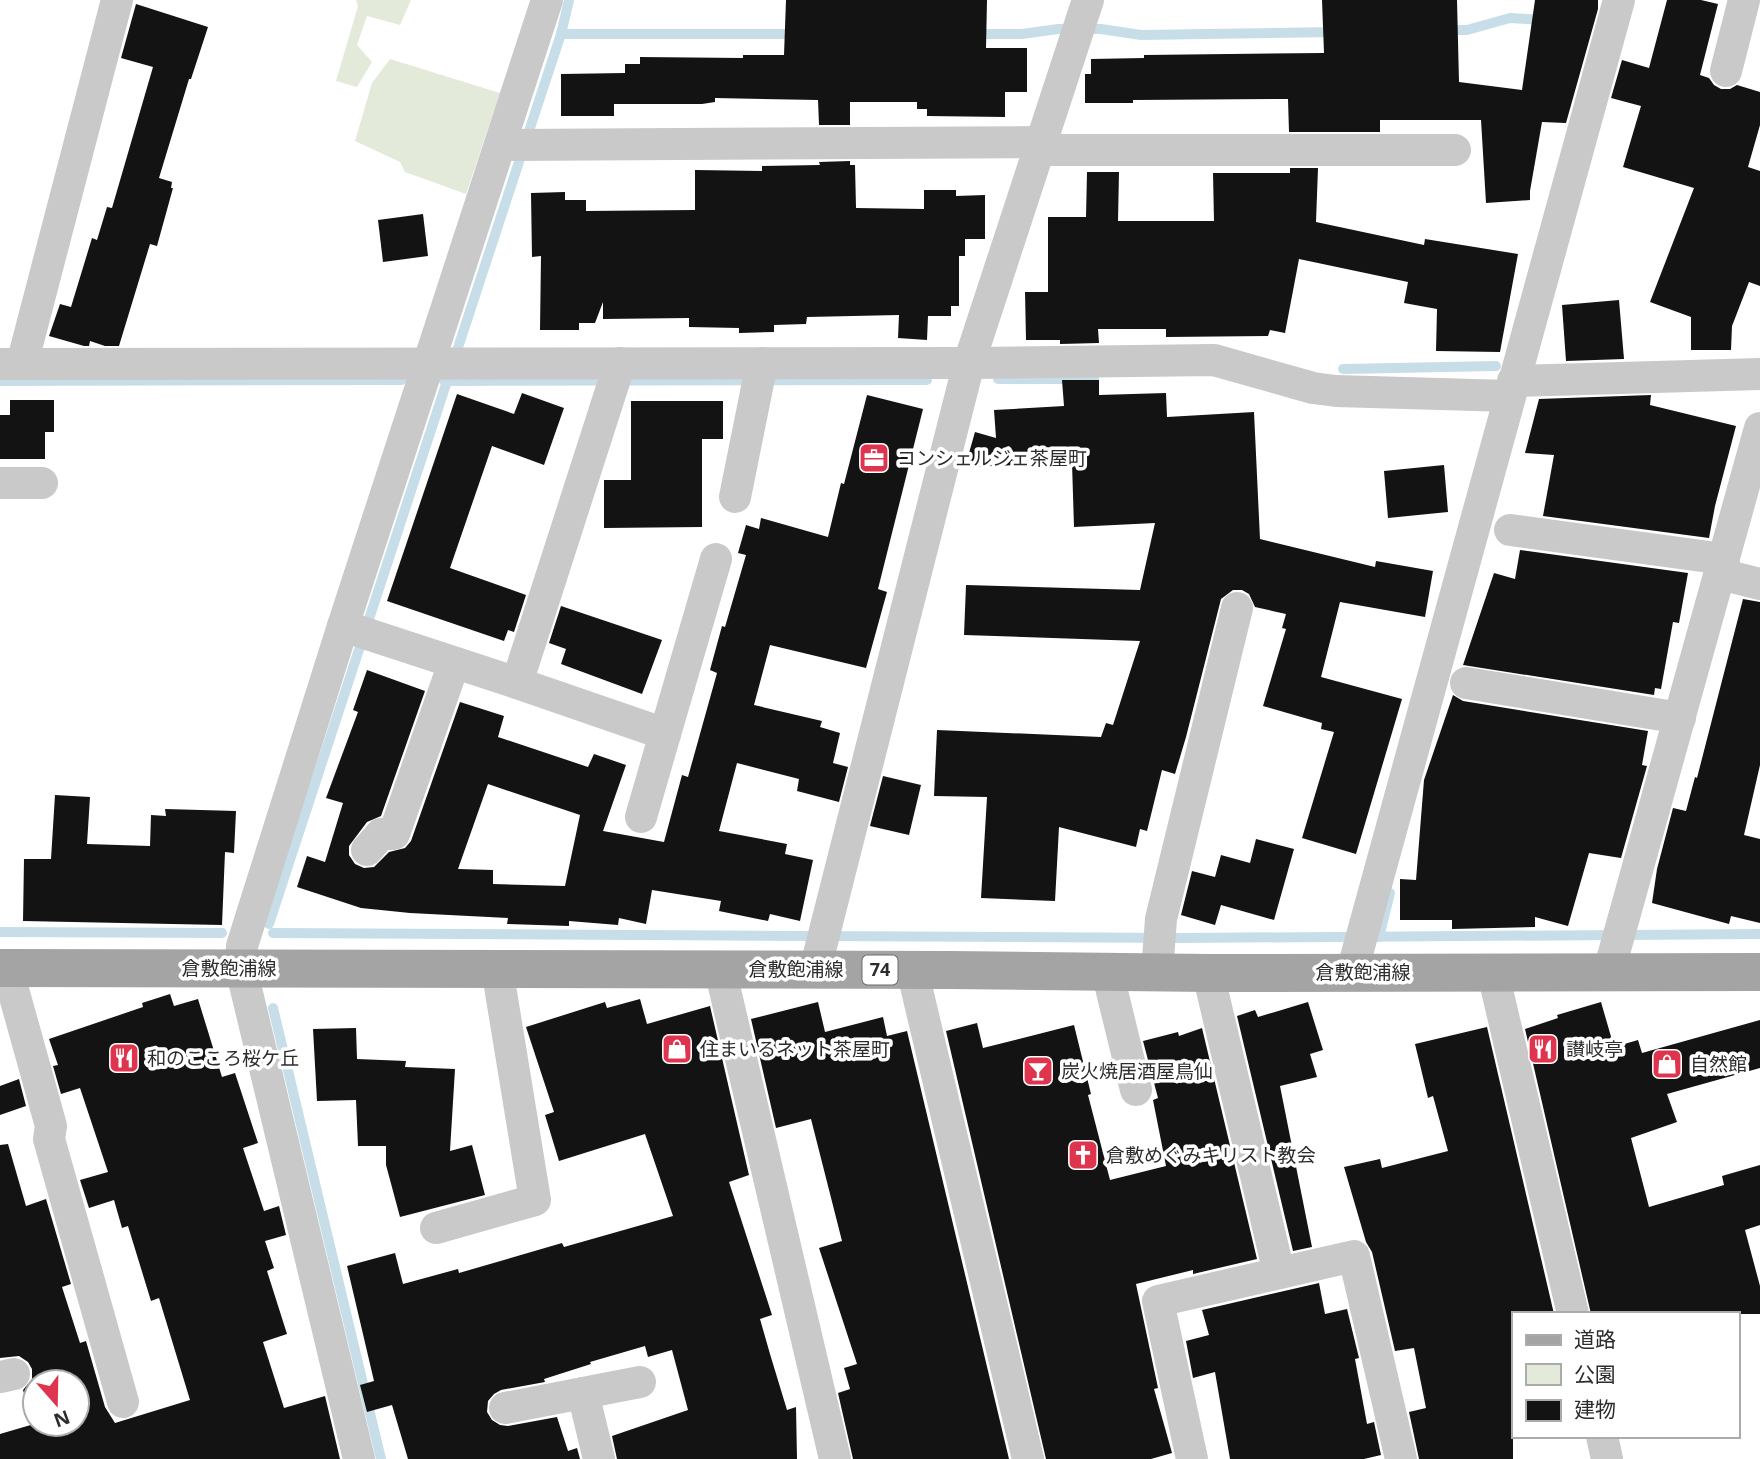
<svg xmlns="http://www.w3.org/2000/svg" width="1760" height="1459" font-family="'Noto Sans','Noto Sans JP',sans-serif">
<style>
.green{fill:#e4eada}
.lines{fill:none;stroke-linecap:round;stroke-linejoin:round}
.stream{stroke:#c7dee9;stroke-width:10}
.building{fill:#131313;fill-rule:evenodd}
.minor{stroke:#c9c9c9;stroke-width:32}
.primary{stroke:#a4a4a4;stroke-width:38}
.labels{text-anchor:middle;stroke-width:7;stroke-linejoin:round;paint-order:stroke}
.shield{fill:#fff;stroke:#6b6b6b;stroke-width:2}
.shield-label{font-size:18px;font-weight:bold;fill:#2c2c2c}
.poi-label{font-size:19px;fill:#2c2c2c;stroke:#fff;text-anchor:start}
.street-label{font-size:19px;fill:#2c2c2c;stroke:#fff}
</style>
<rect width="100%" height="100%" fill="#fff"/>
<g class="green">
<path d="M356 0H411L400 25 367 16 357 45 372 62 357 87 336 81 358 6Z"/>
<path d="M390 59 500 93 466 194 405 172 400 162 355 141 372 83Z"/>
</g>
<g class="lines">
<g class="stream">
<path d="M1446 30H1467L1510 18 1543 20"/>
<path d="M561 34H797"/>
<path d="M974 34H1022L1058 29H1101L1141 35 1335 32"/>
<path d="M1343 369 1496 366"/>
<path d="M998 379H1094"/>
<path d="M0 381 402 380"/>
<path d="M444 381 927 380"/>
<path d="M269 924 532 122 561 34 569 0"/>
<path d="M0 932 222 933"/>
<path d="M273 933 1180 938 1760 934"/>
<path d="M1379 937 1390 893"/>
<path d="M273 1008 381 1459"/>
</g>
</g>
<g class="building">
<path d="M786 0H987L986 48H1027V92H1005V117L927 116V109H917V102H850V125H819L818 100 715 98V102L702 104H614V116H561V74L625 73V64H640V57L743 58V55H784Z"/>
<path d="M1322 0H1457L1459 82 1522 90 1535 0H1598V9L1566 123 1542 122 1530 191V200L1486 203 1481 120H1380V132H1289L1288 99 1133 100V103H1085V74H1091V59L1144 58V55L1324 53Z"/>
<path d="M1667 0H1701L1718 4 1700 75 1709 78 1714 85 1721 89H1730L1737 85 1760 92V125L1748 167 1760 171V286L1749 282 1732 326 1731 350H1691V317L1650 302 1694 188 1623 167 1641 106 1611 98 1622 60 1649 68Z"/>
<path d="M136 4 208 27 191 79H189L159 178 172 182 171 188H173L157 246 150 244 119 346H105L90 341 89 346H84L49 336 60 304 71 307 92 238 97 240 107 207 112 208 153 67 121 58Z"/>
<path d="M850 161V165H855L856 208 924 209V190H956V196L985 195V239H965V256H959V306H951V316H928L927 340 898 338 899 315 807 317 806 324 774 325V332L739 333V328L689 327V318L603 319V302L595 323H579V330H540L541 256 532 257 531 193 565 192V200H586V211L695 210V170L762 171V166L820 165 819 162Z"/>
<path d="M1290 168H1318L1316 222 1424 245 1425 239 1518 254 1500 352 1436 351 1437 309 1404 303 1408 282 1299 259 1285 333 1270 330 1268 336 1166 337V329H1098L1099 343 1060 344V340H1026L1025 292H1048V217H1086L1087 172H1119L1118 221H1214L1213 173H1290Z"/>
<path d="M423 214 428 256 383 262 378 220Z"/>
<path d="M1619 300 1624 359 1566 361 1562 305Z"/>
<path d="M1062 380H1099V395L1166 393 1167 417 1254 412 1260 539 1375 567 1376 561 1433 571 1425 617 1340 602 1321 677 1402 699 1356 854 1302 838 1334 732 1321 729 1322 723 1263 706 1286 629 1282 628 1286 614 1255 607 1249 594 1242 590H1233L1221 599 1186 737 1175 774 1162 770 1147 831 1140 829 1136 847 1059 827 1055 901 981 898 987 797 934 796 937 730 1101 737 1106 723 1113 725 1140 641 964 635 966 585 1140 590 1155 523 1074 527 1072 463 965 467 975 432 996 438 994 410 1064 406Z"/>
<path d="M522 393 564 408 544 465 492 446 450 568 526 595 514 632 508 630 504 641 387 601 457 394 514 414Z"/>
<path d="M867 395 923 409 878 589 887 592 866 668 770 645 754 705 822 721 820 727 840 733 833 763 848 767 839 802 797 791 799 779 737 763 719 831 787 844 785 854 813 860 800 921 770 914 768 921 719 911 721 901 652 890 646 924 619 918 618 925 569 921V926L507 924 508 918 410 913 361 908 297 887 307 856 325 862 343 803 326 798 358 712 353 710 367 670 425 691 381 816 367 822 349 846V855L355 864 364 868 374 867 389 852 405 848 411 841 460 702 504 716 498 737 588 767 594 754 626 765 603 831 664 842 682 775 688 777 717 673 710 670 722 626 725 627 746 555 738 553 746 525 759 529 761 518 828 537 841 483 844 484ZM488 784 580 815 565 886 493 884V870L458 869Z"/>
<path d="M1651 395 1650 405 1736 426 1715 506 1709 538 1543 516 1554 455 1525 453 1539 399Z"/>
<path d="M10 400H54V432H45V459H0V415H10Z"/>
<path d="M631 401H723V439H702V527L604 528V480H631Z"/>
<path d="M1444 465 1448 512 1388 518 1384 471Z"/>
<path d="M1520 550 1688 573 1679 623 1673 622 1661 689 1655 688 1654 695 1463 665 1494 573 1515 579Z"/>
<path d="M1743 599 1760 602V765L1744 835 1760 839V923L1731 916 1729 924 1652 903 1657 869 1673 808 1686 811 1695 777 1697 778Z"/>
<path d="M561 606 662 640 642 694 561 664 566 649 549 643Z"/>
<path d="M1453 695 1463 701 1648 731 1642 765 1647 766 1621 858 1589 853 1568 926 1535 917V927L1452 929V920H1400V879L1416 880 1424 780Z"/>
<path d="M883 776 921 785 909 835 870 826Z"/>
<path d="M55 795 90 797 87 844 150 846 151 815 166 816 165 809 236 811 234 853 225 852 222 925 23 921 24 859H51Z"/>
<path d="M1256 839 1294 849 1274 920 1221 905 1215 925 1181 915 1192 871 1215 877 1221 855 1250 863Z"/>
<path d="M170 994 174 1006 198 999 222 1077 235 1073 258 1143 243 1148 264 1211 279 1206 286 1235 265 1241 274 1268 267 1271 287 1334 263 1342 284 1408 325 1396 340 1459H0V1434L34 1424 23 1390 32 1379V1369L28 1362 19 1356 0 1358V1145L8 1144 26 1206 46 1199 71 1284 62 1287 80 1343 86 1341 105 1407 115 1423 190 1400 159 1298 151 1301 128 1226 122 1228 114 1200 89 1208 80 1180 108 1172 80 1088 61 1094 53 1066 58 1065 49 1039 143 1007 142 1003ZM35 1382H77V1424H35Z"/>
<path d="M640 999 647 1024 710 1006 749 1175 729 1182 772 1315 760 1319 770 1354 787 1410 796 1407 797 1459H617L612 1436 688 1410 672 1350 648 1357 645 1346 590 1362 591 1364 544 1379 545 1382 501 1390 494 1394 488 1401 487 1412 492 1420 500 1425 508 1426 557 1417 568 1451 577 1448 580 1459H408L392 1405 367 1412 360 1385 374 1381 347 1266 395 1253 403 1284 458 1269 459 1273 562 1243 564 1247 673 1216 645 1134 559 1161 545 1115 554 1112 526 1027 605 1002 607 1008Z"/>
<path d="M818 1002 825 1032 883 1017 887 1036 907 1031 1009 1459H853L838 1393 850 1389 844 1368 857 1364 819 1248 842 1241 811 1119 776 1128 751 1019Z"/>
<path d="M1308 1002 1323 1050 1310 1054 1317 1077 1280 1086 1312 1247 1293 1251 1237 1016 1255 1010 1258 1017Z"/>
<path d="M1601 1002 1614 1047 1638 1040 1642 1053 1760 1020V1068L1667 1094 1677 1122 1631 1138 1649 1207 1724 1185 1722 1176 1760 1165V1225L1745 1230 1760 1286V1314H1591L1525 1029 1558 1018 1557 1015Z"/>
<path d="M977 1023 983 1048 1074 1025 1091 1094 1088 1095 1110 1180 1166 1166 1153 1100 1158 1098 1143 1041 1178 1032 1179 1036 1202 1028 1257 1259 1193 1274V1270L1136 1284 1158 1388 1154 1389 1172 1453 1151 1459H1046L946 1031Z"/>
<path d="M1487 1027 1554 1314H1513V1459H1419L1409 1412 1426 1408 1414 1348 1395 1351 1372 1252 1366 1242 1344 1167 1380 1159 1382 1168 1448 1151 1433 1096 1428 1098 1415 1044Z"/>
<path d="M356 1028 357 1059 406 1061 405 1067 455 1069 450 1151 472 1145 485 1195 400 1217 386 1165V1146H358L356 1100 317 1101 313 1029Z"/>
<path d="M19 1079 26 1106 0 1115V1086Z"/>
<path d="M1319 1283 1325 1314 1347 1309 1359 1358 1355 1359 1367 1424 1374 1422 1381 1455 1364 1459H1230L1215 1372 1193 1378 1186 1341 1209 1335 1202 1310Z"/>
</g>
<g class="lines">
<g class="minor">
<path d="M1726 71 1744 0"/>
<path d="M500 145 1042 142"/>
<path d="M1040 150H1455"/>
<path d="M0 364 969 363 1214 360 1313 388 1336 391 1509 396"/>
<path d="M22 364 117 0"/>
<path d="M1513 381 1760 374"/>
<path d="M0 483H42"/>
<path d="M735 497 762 363"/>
<path d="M1510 530 1724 559"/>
<path d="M1720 574 1760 584"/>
<path d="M343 626 517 683 665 734 716 559"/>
<path d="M517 683 620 363"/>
<path d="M1466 683 1680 718"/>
<path d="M641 817 665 734"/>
<path d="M367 850 381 834H394L454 663"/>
<path d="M7 968 51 1126 49 1139 123 1402"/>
<path d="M720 969 835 1459"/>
<path d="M912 969 1028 1459"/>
<path d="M815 970 969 363 1088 0"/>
<path d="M1107 971 1136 1090"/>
<path d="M1609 971 1760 428"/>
<path d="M1157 972 1161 919 1237 608"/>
<path d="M1352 972 1619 0"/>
<path d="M1208 973 1279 1273"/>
<path d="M1493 973 1573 1314"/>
<path d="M436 1228 535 1200 497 968"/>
<path d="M0 1377 14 1374"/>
<path d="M583 1393 599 1459"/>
<path d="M505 1408 640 1382"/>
<path d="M1602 1436 1607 1459"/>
<path d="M359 1459 241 968 242 946 343 626 547 0"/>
<path d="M1192 1459 1158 1301 1354 1256 1401 1459"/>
</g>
<path class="primary" d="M0 968 951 970 1208 973 1760 972"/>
</g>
<defs>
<g id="office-square" transform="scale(1.575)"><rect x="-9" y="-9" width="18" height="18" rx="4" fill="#de344d" stroke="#fff"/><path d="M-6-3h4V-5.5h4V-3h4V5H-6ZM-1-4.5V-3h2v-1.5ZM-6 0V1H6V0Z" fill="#fff"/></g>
<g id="shop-square" transform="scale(1.575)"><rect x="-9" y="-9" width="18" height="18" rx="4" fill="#de344d" stroke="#fff"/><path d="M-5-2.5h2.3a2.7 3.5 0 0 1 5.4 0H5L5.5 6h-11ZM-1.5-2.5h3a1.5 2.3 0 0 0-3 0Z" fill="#fff"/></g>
<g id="restaurant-square" transform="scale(1.575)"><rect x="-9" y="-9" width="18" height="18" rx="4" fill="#de344d" stroke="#fff"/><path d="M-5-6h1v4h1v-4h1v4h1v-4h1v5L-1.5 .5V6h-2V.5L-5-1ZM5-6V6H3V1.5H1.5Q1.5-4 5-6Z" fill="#fff"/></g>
<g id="bar-square" transform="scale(1.575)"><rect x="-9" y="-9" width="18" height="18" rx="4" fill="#de344d" stroke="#fff"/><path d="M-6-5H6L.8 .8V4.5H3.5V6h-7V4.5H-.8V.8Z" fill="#fff"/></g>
<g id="church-square" transform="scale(1.575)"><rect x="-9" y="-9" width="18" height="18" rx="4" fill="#de344d" stroke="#fff"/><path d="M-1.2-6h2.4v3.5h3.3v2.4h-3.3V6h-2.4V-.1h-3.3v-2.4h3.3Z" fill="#fff"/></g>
</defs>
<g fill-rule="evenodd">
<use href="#office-square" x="874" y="458"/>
<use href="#shop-square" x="677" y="1049"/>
<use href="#restaurant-square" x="1543" y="1049"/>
<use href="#restaurant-square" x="124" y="1058"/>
<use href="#shop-square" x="1667" y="1064"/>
<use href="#bar-square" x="1038" y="1071"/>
<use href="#church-square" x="1083" y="1155"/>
</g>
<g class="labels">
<rect class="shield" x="862.5" y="955.5" width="35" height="29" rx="5"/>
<g class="shield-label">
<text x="880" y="976">74</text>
</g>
<g class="poi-label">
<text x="897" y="465">コンシェルジェ茶屋町</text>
<text x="700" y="1056">住まいるネット茶屋町</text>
<text x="1566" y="1056">讃岐亭</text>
<text x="147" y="1065">和のこころ桜ケ丘</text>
<text x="1690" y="1071">自然館</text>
<text x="1061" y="1078">炭火焼居酒屋鳥仙</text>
<text x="1106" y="1162">倉敷めぐみキリスト教会</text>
</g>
<g class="street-label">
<text x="229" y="975">倉敷飽浦線</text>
<text x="796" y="976">倉敷飽浦線</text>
<text x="1363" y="979">倉敷飽浦線</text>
</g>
</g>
<rect x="1512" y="1312" width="228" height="126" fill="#ffffff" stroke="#ababab" stroke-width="2"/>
<rect x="1526" y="1335" width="35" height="10" fill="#a4a4a4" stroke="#ababab" stroke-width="2"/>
<text x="1574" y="1347" font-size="21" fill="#2c2c2c">道路</text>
<rect x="1526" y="1364" width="35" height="21" fill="#e4eada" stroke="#ababab" stroke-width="2"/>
<text x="1574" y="1382" font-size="21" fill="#2c2c2c">公園</text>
<rect x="1526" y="1400" width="35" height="21" fill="#131313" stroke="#ababab" stroke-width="2"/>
<text x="1574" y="1417" font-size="21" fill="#2c2c2c">建物</text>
<g transform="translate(56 1403) rotate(160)"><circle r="33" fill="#ffffff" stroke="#ababab" stroke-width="2"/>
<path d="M0-5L12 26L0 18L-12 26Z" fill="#de344d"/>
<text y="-10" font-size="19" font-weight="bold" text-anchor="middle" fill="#2c2c2c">N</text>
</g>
</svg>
